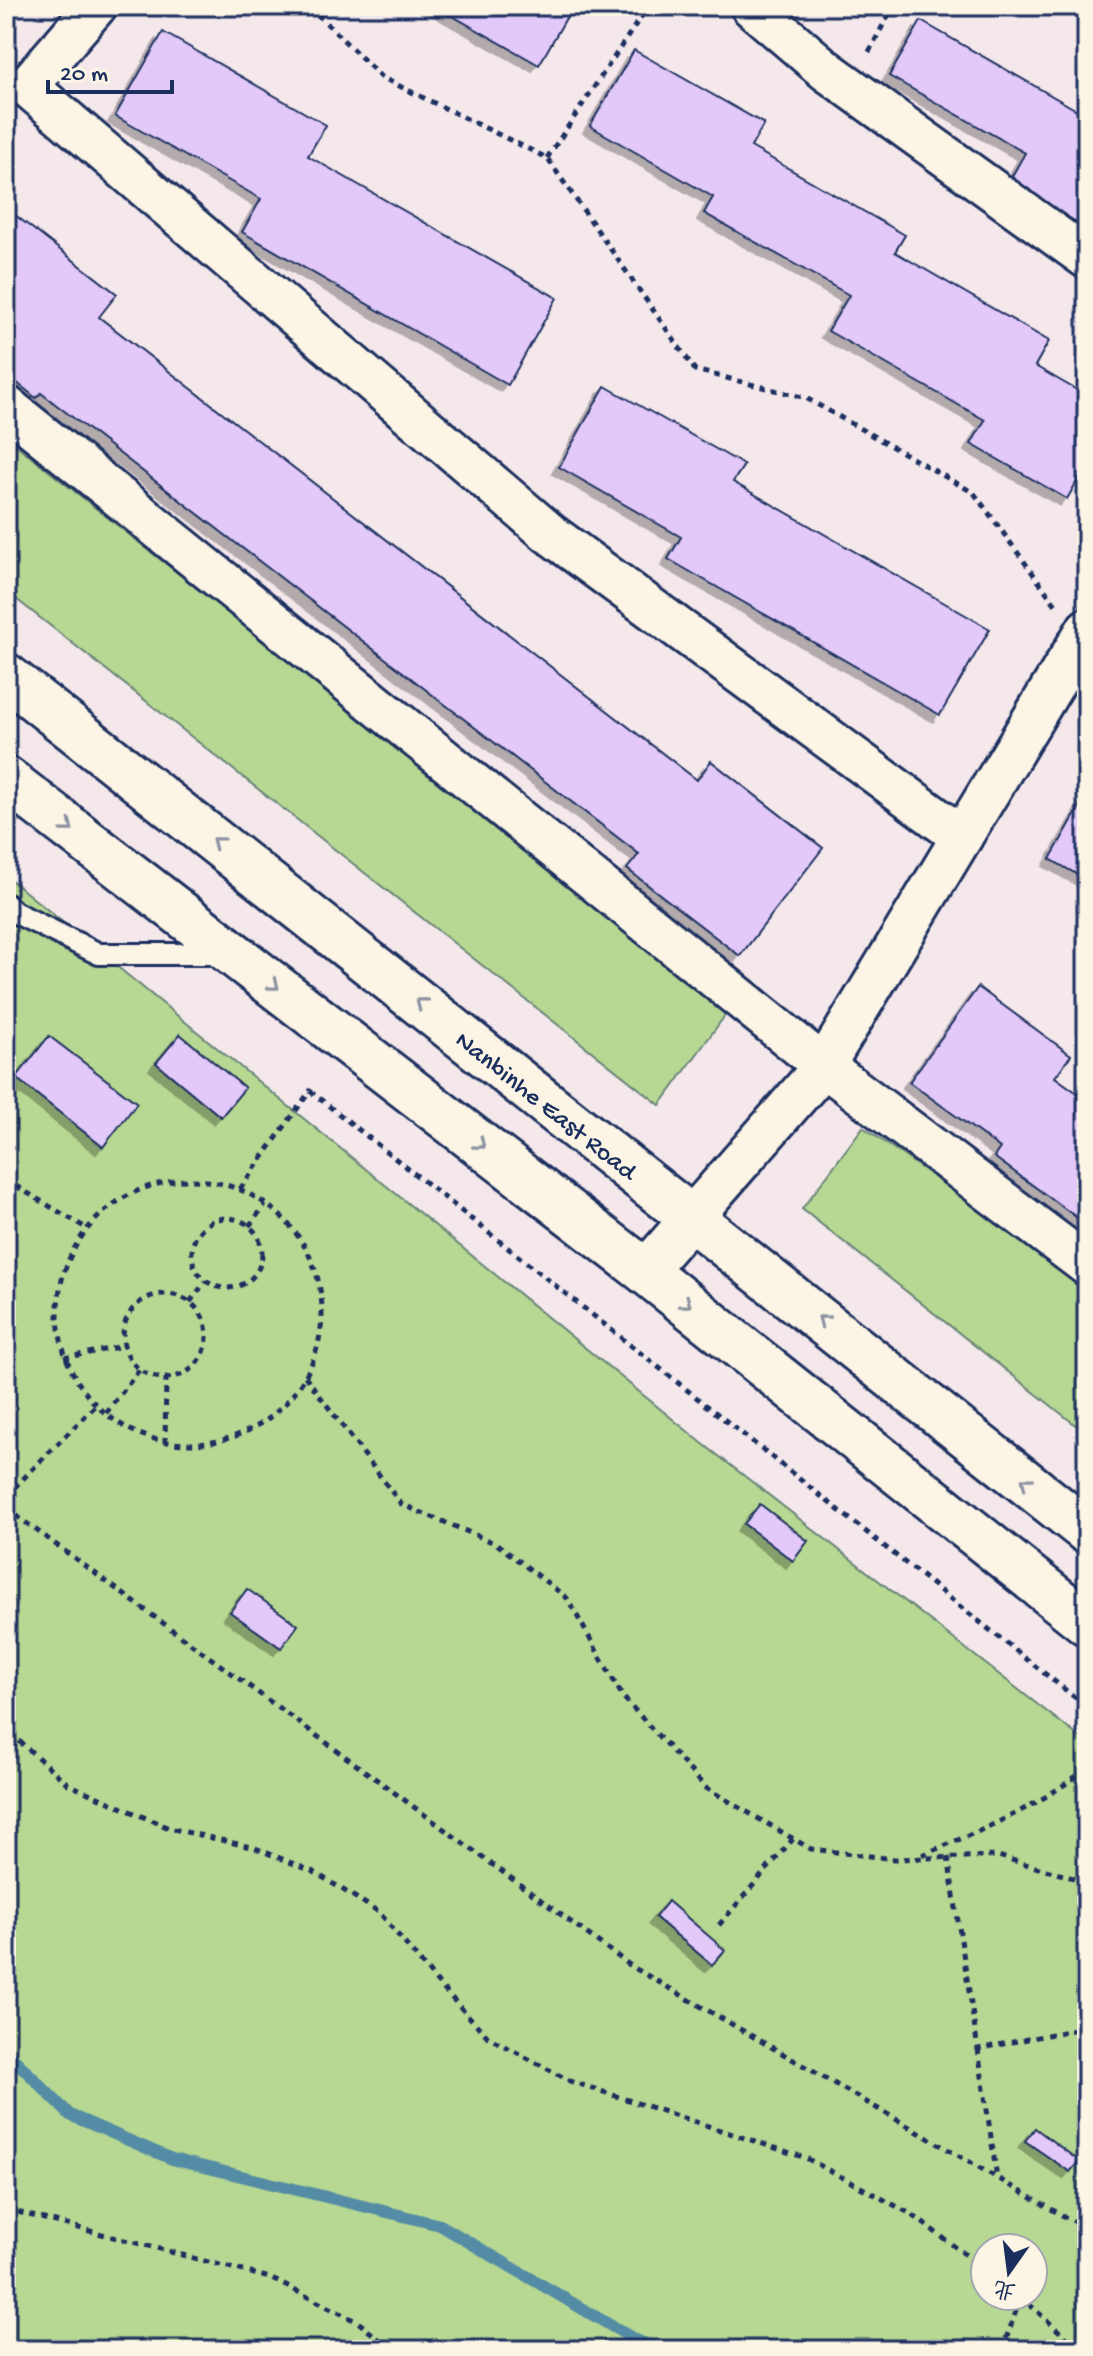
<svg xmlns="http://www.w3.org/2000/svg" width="1093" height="2356" font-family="'Gochi Hand','LXGW WenKai TC',sans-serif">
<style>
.green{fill:#b7d892;stroke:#698478;stroke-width:2;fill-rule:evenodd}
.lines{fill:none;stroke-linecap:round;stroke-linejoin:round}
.stream{stroke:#548ca5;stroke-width:12}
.building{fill:#e2c9f9;stroke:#1b2f5e;stroke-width:2;filter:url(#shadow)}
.lane-casing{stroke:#1b2f5e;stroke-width:26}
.street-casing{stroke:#1b2f5e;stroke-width:46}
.secondary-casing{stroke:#1b2f5e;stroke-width:50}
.path{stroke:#1b2f5e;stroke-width:5;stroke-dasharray:6 6;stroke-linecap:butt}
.lane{stroke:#fcf5e5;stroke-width:20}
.street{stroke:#fcf5e5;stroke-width:40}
.secondary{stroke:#fcf5e5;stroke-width:44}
.oneway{stroke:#8c92a2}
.labels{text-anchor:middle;stroke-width:8;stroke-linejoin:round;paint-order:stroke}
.street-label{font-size:26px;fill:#1b2f5e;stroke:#fcf5e5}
</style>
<defs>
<filter id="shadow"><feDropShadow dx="-7" dy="7" stdDeviation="0" flood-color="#0004"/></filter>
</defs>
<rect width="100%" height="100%" fill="#f4e8eb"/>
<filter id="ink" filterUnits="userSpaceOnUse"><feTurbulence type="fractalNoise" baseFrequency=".0125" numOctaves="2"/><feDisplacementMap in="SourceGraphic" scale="16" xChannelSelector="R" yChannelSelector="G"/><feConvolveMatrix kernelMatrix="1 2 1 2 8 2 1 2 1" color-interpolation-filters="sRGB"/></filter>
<g filter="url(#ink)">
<g class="green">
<path d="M6 437 729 1010 660 1105 6 591Z"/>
<path d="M6 876 702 1443 1087 1743V2350H6ZM985 2248H1033V2296H985Z"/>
<path d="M863 1127 1087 1285V1434L802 1209Z"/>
</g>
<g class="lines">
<path class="stream" d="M6 2051 70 2115 172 2159 440 2225 637 2341 665 2350"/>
</g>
<g class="building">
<path d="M435 6H573L539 65Z"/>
<path d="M921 21 1087 116V228L1008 183 1025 153 889 76Z"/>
<path d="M163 32 326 125 308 156 557 298 508 385 242 232 261 199 115 116Z"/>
<path d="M634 50 764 124 751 147 905 235 895 252 1049 341 1035 366 1087 396V464L1067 499 971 444 985 420 828 331 849 295 704 213 713 197 590 126Z"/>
<path d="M6 208 117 294 99 317 697 780 711 761 823 848 740 956 627 869 639 854 41 393 36 398 6 374Z"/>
<path d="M605 386 744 465 733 482 990 629 940 715 668 559 681 537 559 467Z"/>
<path d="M1087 794V880L1050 859Z"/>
<path d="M978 987 1071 1055 1055 1077 1087 1100V1225L994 1157 1000 1148 909 1082Z"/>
<path d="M180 1034 245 1088 221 1117 156 1063Z"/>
<path d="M49 1036 137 1103 103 1147 16 1078Z"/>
<path d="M760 1504 808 1541 793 1561 744 1524Z"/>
<path d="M247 1589 298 1625 281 1648 230 1612Z"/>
<path d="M668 1901 725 1950 712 1965 655 1917Z"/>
<path d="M1035 2128 1079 2161 1070 2172 1025 2141Z"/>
</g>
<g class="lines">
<g class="lane-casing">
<path id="lane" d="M6 904 14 912 99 954H224"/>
</g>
<g class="street-casing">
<g id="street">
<path d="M96 6 27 86 549 533 962 837"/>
<path d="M751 6 827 71 1087 258"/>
<path d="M6 406 824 1066 1087 1265"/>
<path d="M645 1271 824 1066 1087 629"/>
</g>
</g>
<g class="secondary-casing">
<g id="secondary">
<path id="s1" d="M6 676 1087 1531"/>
<path d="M6 779 645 1271 1087 1623"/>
</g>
</g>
<g class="path">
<path d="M309 6 381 77 547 158 695 370 806 398 974 493 1056 605"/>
<path d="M869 52 893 6"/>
<path d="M547 158 648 6"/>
<circle cx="190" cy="1312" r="132"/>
<path d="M6 1180 86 1228"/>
<path d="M240 1189 310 1091 1087 1707"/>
<circle cx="227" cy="1253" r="35"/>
<path d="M249 1226 265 1205"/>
<circle cx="165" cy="1336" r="42"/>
<path d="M190 1302 206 1281"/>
<path d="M64 1358 123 1346"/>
<path d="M305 1376 401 1504 497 1544 567 1598 623 1697 706 1788 811 1849 894 1859 998 1856 1087 1882"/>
<path d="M106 1413 139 1370"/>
<path d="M165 1443 166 1378"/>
<path d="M6 1496 96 1405"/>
<path d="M6 1508 631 1966 1065 2217 1087 2227"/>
<path d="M19 1741 68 1784 169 1828 255 1848 314 1872 379 1912 436 1981 488 2037 570 2081 806 2158 911 2214 985 2269"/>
<path d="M922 1855C980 1831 1037 1808 1087 1768"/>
<path d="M948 1857 978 2049 1087 2027"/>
<path d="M719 1925 793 1839"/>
<path d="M978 2049 997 2178"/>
<path d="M6 2209 270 2278 358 2322 392 2350"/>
<path d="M1020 2296 1080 2350"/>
<path d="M1002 2350 1021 2297"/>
</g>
<use href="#lane" class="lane"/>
<use href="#street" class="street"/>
<use href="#secondary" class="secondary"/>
</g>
<defs><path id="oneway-chevron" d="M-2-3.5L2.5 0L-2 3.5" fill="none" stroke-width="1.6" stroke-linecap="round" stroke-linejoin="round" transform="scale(2)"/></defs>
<g class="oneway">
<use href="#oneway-chevron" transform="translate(68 827) rotate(38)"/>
<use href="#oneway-chevron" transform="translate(217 842) rotate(-142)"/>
<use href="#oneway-chevron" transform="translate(274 985) rotate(38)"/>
<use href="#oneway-chevron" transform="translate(421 1003) rotate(-142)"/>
<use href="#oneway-chevron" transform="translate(480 1144) rotate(38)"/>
<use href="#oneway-chevron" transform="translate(686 1303) rotate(38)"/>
<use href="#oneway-chevron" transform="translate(823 1320) rotate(-141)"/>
<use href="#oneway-chevron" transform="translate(1026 1482) rotate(-141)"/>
</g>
</g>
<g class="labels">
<g class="street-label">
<text dy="9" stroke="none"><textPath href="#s1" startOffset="690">Nanbinhe East Road</textPath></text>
</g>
</g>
<rect width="1093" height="2356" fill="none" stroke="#fcf5e5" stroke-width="32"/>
<rect x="16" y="16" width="1061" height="2324" fill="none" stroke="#1b2f5e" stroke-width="3" filter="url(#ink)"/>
<g transform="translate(1009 2272) rotate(194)"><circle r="38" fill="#fcf5e5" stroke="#a2a6af" stroke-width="2"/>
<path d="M0-6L14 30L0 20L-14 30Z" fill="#1b2f5e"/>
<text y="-12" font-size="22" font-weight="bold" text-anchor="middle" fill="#1b2f5e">北</text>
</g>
<path d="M48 80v12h124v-12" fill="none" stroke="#1b2f5e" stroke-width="4"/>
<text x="60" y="80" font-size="24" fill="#1b2f5e" stroke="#fcf5e5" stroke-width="6" paint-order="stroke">20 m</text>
</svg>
